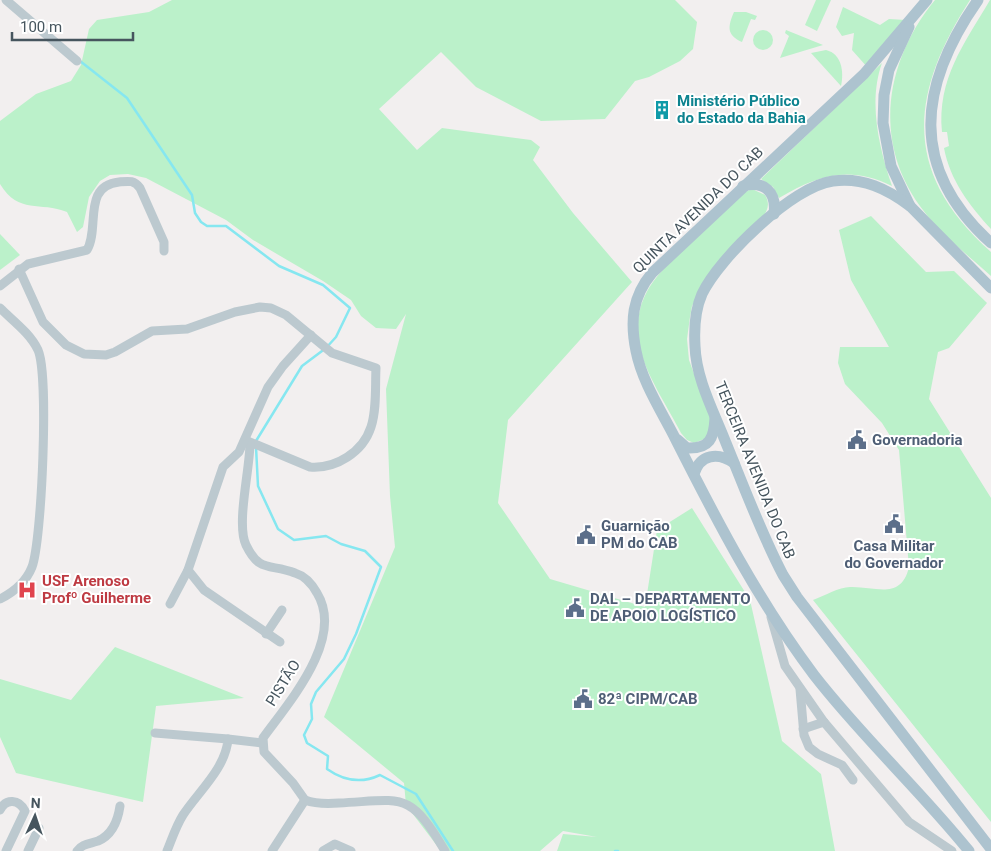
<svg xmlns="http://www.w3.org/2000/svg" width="991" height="851" font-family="Roboto,sans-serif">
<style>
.green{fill:#bbf1ca}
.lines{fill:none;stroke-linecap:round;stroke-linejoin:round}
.stream{stroke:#86e7f0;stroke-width:2.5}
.minor{stroke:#bcc9cf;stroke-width:9}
.major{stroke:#adc3cf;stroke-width:11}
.labels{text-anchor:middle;stroke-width:4;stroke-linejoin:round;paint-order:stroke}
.culture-label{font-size:15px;font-weight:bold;fill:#0d838f;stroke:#fff;text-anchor:start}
.street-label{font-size:15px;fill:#46555e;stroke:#fff}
.service-label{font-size:15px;font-weight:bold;fill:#4e5e75;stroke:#fff;text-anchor:start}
.health-label{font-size:15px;font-weight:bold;fill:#be3a42;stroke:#fff;text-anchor:start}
</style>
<rect width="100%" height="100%" fill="#f2efef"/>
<g class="green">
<path d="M172 0H675L697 22 693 49 680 61 649 77 635 81 605 119 541 121 476 87 441 52 379 109 417 150 442 128 531 140 540 147 533 160 573 213 632 282 508 420 498 503 550 579 645 607 657 530 692 508 750 600 782 741 821 774 835 851H557L563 834 597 837 563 831 540 851H441L406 805 404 783 324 717 395 547 390 496 386 389 406 314 396 329 376 328 361 316 351 300 323 281 253 240 226 220 146 178 128 174 110 175 100 181 89 197 83 227 77 232 67 212C40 201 19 215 0 184V121L36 94 71 81 81 65 89 29 97 20 149 12Z"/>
<path d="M816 0H831L817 31 805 25Z"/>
<path d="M935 0H970C909 95 902 173 991 252V276C968 255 941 235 923 210 872 144 884 62 935 0Z"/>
<path d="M990 0H991V229C969 205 950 180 944 148L949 146 947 132H942C937 79 964 44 990 0Z"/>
<path d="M843 7 880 25 889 19 906 20 868 68 852 50 854 33 842 36 836 27Z"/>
<path d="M734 12H746L757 16 755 20 751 19 742 42C726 35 728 26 734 12Z"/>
<circle cx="763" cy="40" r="10"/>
<path d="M786 30 823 45 780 58 789 36 785 33Z"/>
<path d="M826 50C842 54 844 72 841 86L811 53Z"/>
<path d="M882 63C868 102 879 148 892 186 849 165 818 175 779 198L773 187 761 179Z"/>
<path d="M752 189 765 195C771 205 767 211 761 220L713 268 692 306 690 317 687 339 689 360 711 420 707 438 694 443 687 440 681 433C669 409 644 372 640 347 630 296 659 272 693 241 710 225 728 208 745 192Z"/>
<path d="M871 216 926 272 954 271 987 303 949 348 938 352 929 399 991 498V822L813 600C824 596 839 587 850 587 875 586 901 601 909 567L899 450 882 423 845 384 838 363 840 347H889L851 280 839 230Z"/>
<path d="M0 234 20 255 0 270Z"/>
<path d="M115 647 244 698 156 706 143 802 16 773 0 737V679L71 700Z"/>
</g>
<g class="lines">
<g class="stream">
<path d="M80 61 127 98 192 195 195 213 201 222 207 226H226L279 266 323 285 350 308 336 337 326 348 302 366 256 441"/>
<path d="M256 447 258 486 278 529 294 540 326 536 341 544 365 551 381 567 356 634 344 659 316 692 311 704 312 719 304 735 307 743 328 756 327 769C344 781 361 784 380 775L416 794 453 851"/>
<path d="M615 851H618"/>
</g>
<g class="minor">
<path d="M6 0 77 61"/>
<path d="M19 269 43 322 66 345 84 354 106 355 115 352 152 331 187 329 235 312 260 307 271 308 286 315 332 353 376 368C375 386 377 409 371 427 363 452 336 469 310 467L245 440"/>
<path d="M0 286 28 264 87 250C100 228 82 186 119 182 129 181 134 180 140 188L164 242V251"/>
<path d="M0 308C13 321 30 333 38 350 49 375 42 540 32 567 26 582 14 592 0 599"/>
<path d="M250 443C250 469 236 524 246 545 260 574 271 563 295 573 305 576 312 584 317 593 345 639 289 702 263 738L264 752 293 783 305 800C316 804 327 804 339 803 403 800 409 790 445 851"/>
<path d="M188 570 204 590 280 642"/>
<path d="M170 604 188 570 223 467 239 452 268 387 283 366 311 335"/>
<path d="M771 617 785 666 824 722 909 822 952 851"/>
<path d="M266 634 282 610"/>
<path d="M800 689 804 735 809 747 818 754 842 765 853 780"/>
<path d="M803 729 824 722"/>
<path d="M155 733 228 739C226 768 198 792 183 815 176 826 172 839 167 851"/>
<path d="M228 739 262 743"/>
<path d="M0 810C6 798 19 799 25 811L6 851"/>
<path d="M28 851 39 828"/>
<path d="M77 851C82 844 89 844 98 841 112 835 118 820 120 806"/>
<path d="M272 851 305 800"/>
<path d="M323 851 335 844 351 851"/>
</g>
<g class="major">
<path d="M927 0 864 74 652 273C632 297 630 321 636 351 642 382 662 412 676 440 717 521 759 602 814 675 862 737 920 790 969 851"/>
<path d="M978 0C918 86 908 168 991 243"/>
<path d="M909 27 889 70 884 95 883 123 891 166 910 206 991 288"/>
<path d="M743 186C764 180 777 192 774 214"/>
<path d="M910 206C887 189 863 177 833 181 793 186 719 258 702 294 695 310 694 329 695 346 696 379 714 412 726 443 744 487 761 533 783 575L797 597 991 849"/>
<path d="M678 440 687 448C710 449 714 438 715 418"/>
<path d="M694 474C700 454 718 452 734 463"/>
</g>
</g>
<defs>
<g id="building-bare" transform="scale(1.5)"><path d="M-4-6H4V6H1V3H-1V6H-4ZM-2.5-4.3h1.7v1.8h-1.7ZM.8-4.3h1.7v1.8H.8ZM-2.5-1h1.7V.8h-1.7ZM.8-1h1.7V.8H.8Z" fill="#0f9aa8" stroke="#fff" stroke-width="2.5" paint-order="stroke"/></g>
<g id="civic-bare" transform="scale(1.5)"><path d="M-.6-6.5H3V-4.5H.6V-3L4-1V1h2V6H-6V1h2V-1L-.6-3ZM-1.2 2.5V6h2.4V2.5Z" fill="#5c6f8a" stroke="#fff" stroke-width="2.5" paint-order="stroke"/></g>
<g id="hospital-bare" transform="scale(1.5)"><path d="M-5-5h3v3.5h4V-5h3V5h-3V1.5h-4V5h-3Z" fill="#e0444e" stroke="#fff" stroke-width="2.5" paint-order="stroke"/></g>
</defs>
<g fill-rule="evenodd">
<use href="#building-bare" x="662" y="110"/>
<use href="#civic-bare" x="857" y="440"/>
<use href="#civic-bare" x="894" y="524"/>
<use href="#civic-bare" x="586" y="535"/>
<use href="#hospital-bare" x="27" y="590"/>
<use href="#civic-bare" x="575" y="608"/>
<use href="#civic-bare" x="583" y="699"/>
</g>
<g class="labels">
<g class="culture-label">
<text x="677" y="106">Ministério Público<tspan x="677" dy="17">do Estado da Bahia</tspan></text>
</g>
<g class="street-label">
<text transform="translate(698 210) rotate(-44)" y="5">QUINTA AVENIDA DO CAB</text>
<text transform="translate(755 470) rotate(68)" y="5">TERCEIRA AVENIDA DO CAB</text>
<text transform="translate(283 683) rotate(-58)" y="5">PISTÃO</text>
</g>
<g class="service-label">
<text x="872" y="445">Governadoria</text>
<text x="601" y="531">Guarnição<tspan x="601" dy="17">PM do CAB</tspan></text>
<text x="894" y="551" text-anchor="middle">Casa Militar<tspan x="894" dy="17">do Governador</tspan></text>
<text x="590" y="604">DAL – DEPARTAMENTO<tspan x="590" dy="17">DE APOIO LOGÍSTICO</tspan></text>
<text x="598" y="704">82ª CIPM/CAB</text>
</g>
<g class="health-label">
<text x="42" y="586">USF Arenoso<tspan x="42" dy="17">Profº Guilherme</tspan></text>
</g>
</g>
<g transform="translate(35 816) rotate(3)" stroke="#ffffff" stroke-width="4" paint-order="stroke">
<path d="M0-4L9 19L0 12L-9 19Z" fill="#46555e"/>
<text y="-8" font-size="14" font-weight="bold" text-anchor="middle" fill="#46555e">N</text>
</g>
<path d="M12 32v8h121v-8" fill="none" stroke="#46555e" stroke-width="2.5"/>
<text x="20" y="32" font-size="15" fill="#46555e" stroke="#ffffff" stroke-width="4" paint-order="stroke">100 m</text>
</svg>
